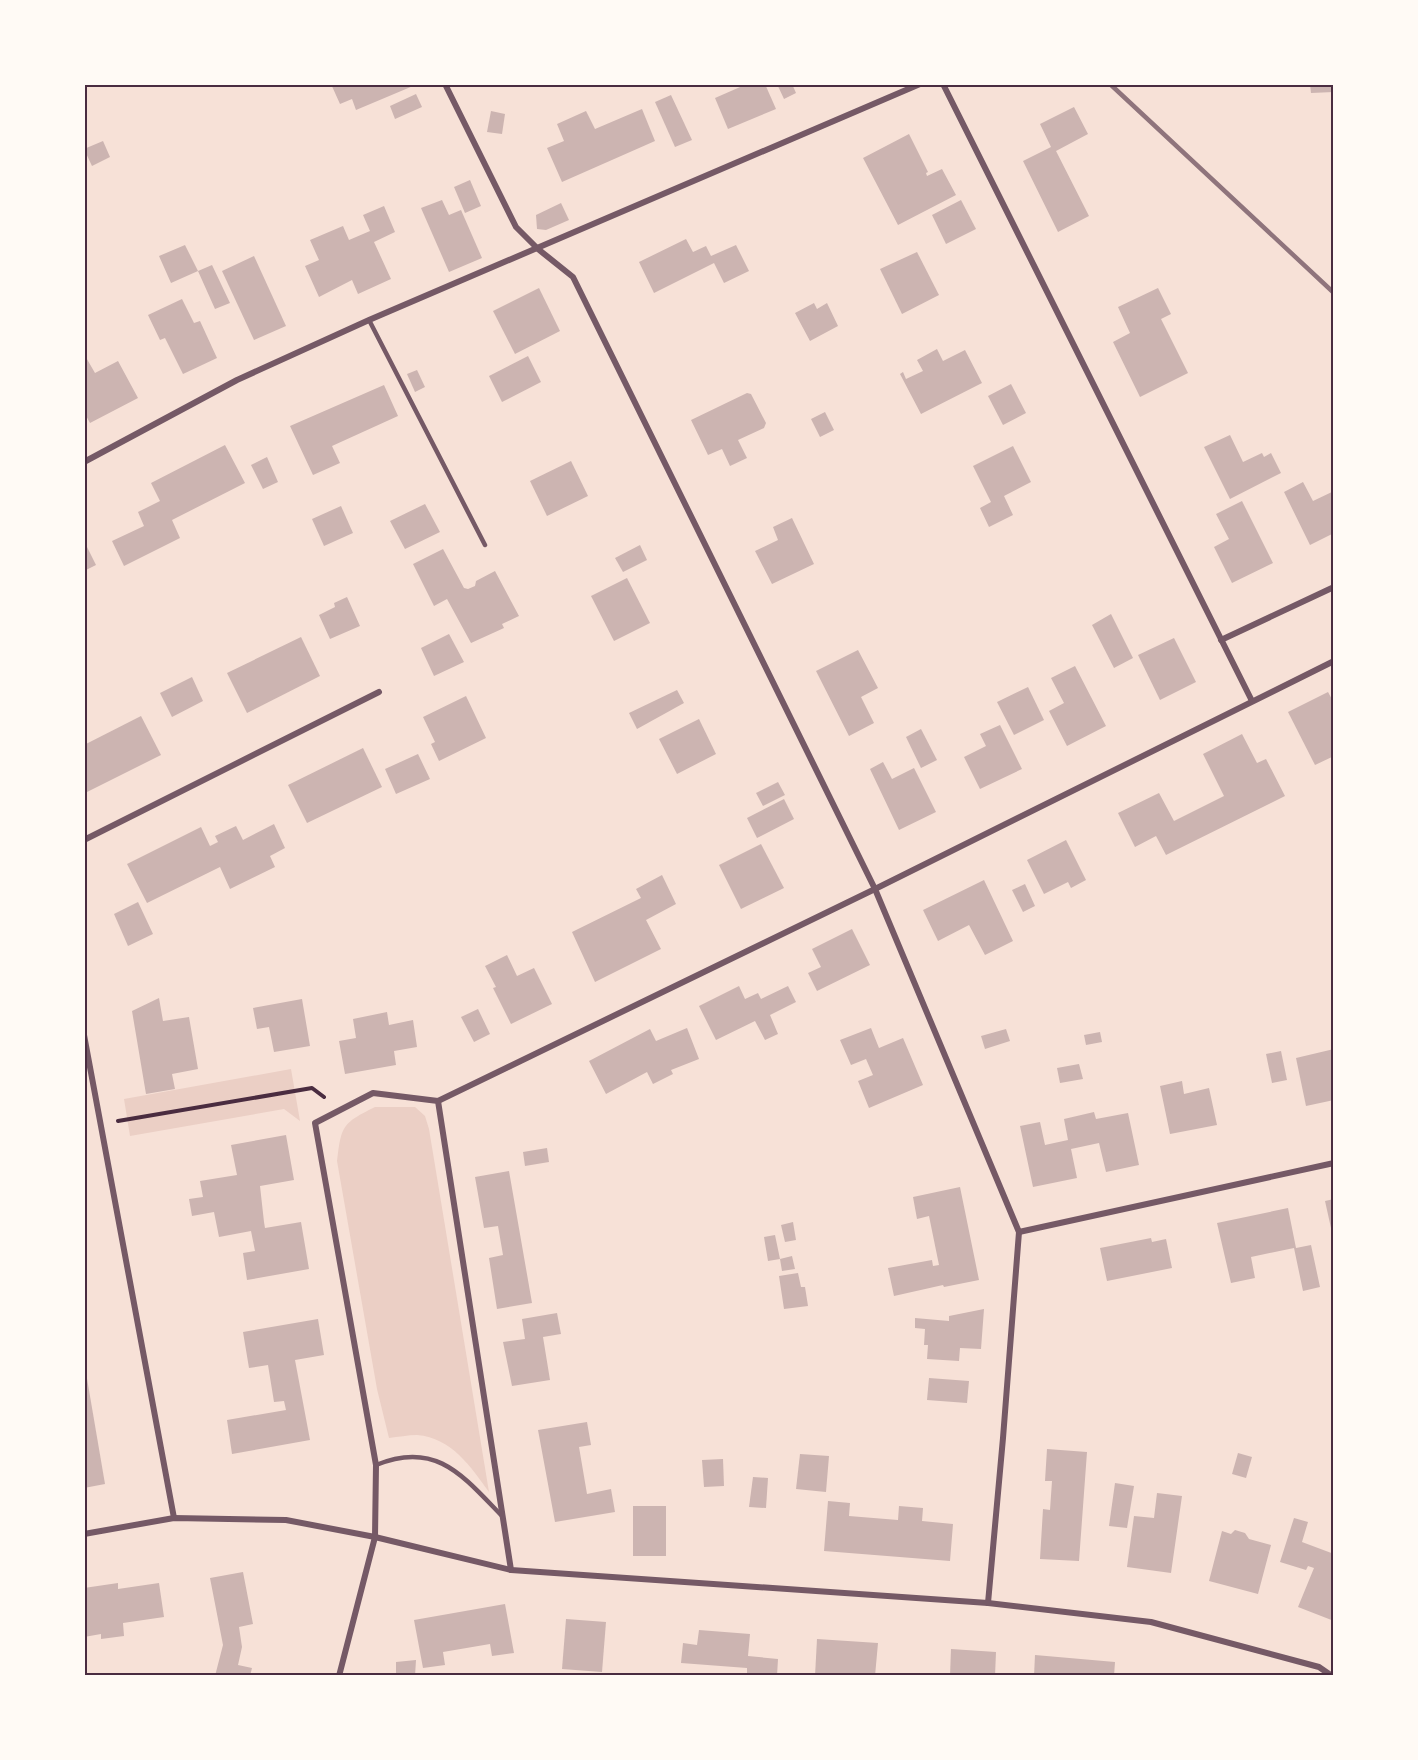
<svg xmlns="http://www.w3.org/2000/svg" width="1418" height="1760" font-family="'Archivo Narrow',sans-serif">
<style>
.green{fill:#ebcfc5}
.building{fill:#ccb4b1}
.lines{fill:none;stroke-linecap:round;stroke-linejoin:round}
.path{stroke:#4a2c40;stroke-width:4}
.service{stroke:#755966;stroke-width:4.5}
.minor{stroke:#755966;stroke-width:6}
.rail{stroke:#8f747c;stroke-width:4.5}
.neatline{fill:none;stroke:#4a2c40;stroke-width:2}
</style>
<rect width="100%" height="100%" fill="#f7e1d7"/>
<g class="green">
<path d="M291 1069 300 1121 284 1109 130 1136 124 1099Z"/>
<path d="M375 1107H415L425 1116 429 1129 489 1492C471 1467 452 1438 417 1435 408 1435 398 1437 389 1438L377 1389 337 1161C341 1125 343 1123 375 1107Z"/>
</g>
<g class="building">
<path d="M331 84H412L413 86 356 110 352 99 340 104Z"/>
<path d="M747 84H765L776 109 728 129 715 98Z"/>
<path d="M777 84H792L796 93 784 99Z"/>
<path d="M1310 84H1334V92L1311 93Z"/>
<path d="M416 94 422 107 395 119 390 106Z"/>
<path d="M671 95 692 140 675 147 655 102Z"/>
<path d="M1074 107 1088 134 1056 151 1089 216 1058 232 1023 161 1051 147 1040 124Z"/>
<path d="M642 109 655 141 562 182 547 148 564 141 557 124 586 111 595 129Z"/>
<path d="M491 111 505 114 502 134 487 132Z"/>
<path d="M909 134 928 172 926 173 927 176 942 169 956 195 898 225 863 158Z"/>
<path d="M103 141 110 157 92 166 84 149Z"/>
<path d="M470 180 481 206 465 213 454 187Z"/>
<path d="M442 200 449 215 461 210 482 258 449 272 421 208Z"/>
<path d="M961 200 976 229 946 244 932 215Z"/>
<path d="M561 203 569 220 546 230 537 229 536 215Z"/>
<path d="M384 206 395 232 374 242 391 279 358 294 352 280 319 297 305 266 319 260 310 240 343 226 349 240 370 231 363 215Z"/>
<path d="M686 239 693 252 706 246 711 256 736 245 749 271 724 283 714 263 654 293 639 262Z"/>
<path d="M185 245 198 271 212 265 230 303 215 309 198 271 171 283 159 256Z"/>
<path d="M917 252 939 295 902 314 880 269Z"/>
<path d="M254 256 286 326 254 340 222 271Z"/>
<path d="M539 288 560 331 515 354 493 311Z"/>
<path d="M1158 288 1171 314 1161 319 1188 373 1140 397 1113 342 1130 333 1118 307Z"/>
<path d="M182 299 194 323 200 321 217 358 183 374 165 338 160 340 148 315Z"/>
<path d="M814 303 817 309 827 303 838 326 810 341 795 313Z"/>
<path d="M937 349 943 361 965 350 982 383 921 414 900 374 903 372 906 379 923 371 917 360Z"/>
<path d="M84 354 95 373 118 361 138 398 90 423 84 412V391L86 390 84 387Z"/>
<path d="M528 356 541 382 502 402 489 376Z"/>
<path d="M417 370 425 387 415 392 407 374Z"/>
<path d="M1011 384 1026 413 1003 425 988 396Z"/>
<path d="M384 385 398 416 332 446 340 463 313 475 290 426Z"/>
<path d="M747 393 751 394 766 423 764 428 738 440 747 458 730 466 722 449 708 455 691 420Z"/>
<path d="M825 412 834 430 820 437 811 419Z"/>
<path d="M1230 435 1243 462 1262 453 1264 457 1271 453 1281 473 1230 499 1204 447Z"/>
<path d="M225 445 245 483 172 520 180 538 124 566 112 541 144 526 138 512 160 501 151 483Z"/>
<path d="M1013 446 1031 482 1004 496 1013 515 989 527 980 508 991 502 973 466Z"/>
<path d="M267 457 278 482 263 489 251 465Z"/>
<path d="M571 461 588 496 547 516 530 481Z"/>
<path d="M1303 482 1313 501 1334 491V533L1310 545 1284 492Z"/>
<path d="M1242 501 1273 563 1232 583 1214 547 1229 539 1216 514Z"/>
<path d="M425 504 440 532 405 549 390 521Z"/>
<path d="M341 506 353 533 324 546 312 519Z"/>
<path d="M792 518 814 564 772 584 755 551 778 540 773 527Z"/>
<path d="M84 541 96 565 84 571Z"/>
<path d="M640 545 647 560 623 572 615 558Z"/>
<path d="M443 549 464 588 468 589 475 586 476 581 495 571 519 616 502 624 504 628 471 643 447 599 434 606 413 564Z"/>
<path d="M627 578 650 623 614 641 591 596Z"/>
<path d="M347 597 360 626 330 639 319 615 335 607 334 603Z"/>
<path d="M1111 614 1133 658 1114 668 1092 625Z"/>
<path d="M449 634 464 662 434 676 421 648Z"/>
<path d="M301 637 320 676 247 713 227 673Z"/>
<path d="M1174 638 1196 682 1160 700 1138 655Z"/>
<path d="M858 650 878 688 861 697 874 723 849 736 816 671Z"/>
<path d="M1075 666 1106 726 1067 746 1049 711 1064 703 1051 678Z"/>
<path d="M192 677 203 701 172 717 160 693Z"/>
<path d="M1028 687 1044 720 1014 735 997 702Z"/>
<path d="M677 690 684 703 637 729 629 713Z"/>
<path d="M1328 692 1334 703V756L1315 765 1288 712Z"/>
<path d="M466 696 486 738 439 761 431 744 435 742 423 717Z"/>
<path d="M141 716 161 755 87 792 84 786V745Z"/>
<path d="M699 719 716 754 677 774 659 739Z"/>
<path d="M1000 725 1022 769 980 789 964 757 986 746 980 734Z"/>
<path d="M921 729 937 760 921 768 906 737Z"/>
<path d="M1242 734 1257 763 1266 759 1285 796 1166 855 1156 836 1135 847 1118 813 1159 793 1174 821 1224 796 1203 754Z"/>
<path d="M363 748 382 787 307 823 288 785Z"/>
<path d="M418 754 430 779 396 794 385 769Z"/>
<path d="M883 762 892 779 914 768 936 812 899 830 870 769Z"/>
<path d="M778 782 785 795 763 806 756 793Z"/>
<path d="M784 799 794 819 757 838 747 818Z"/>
<path d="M274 824 285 848 270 856 275 867 230 889 220 867 147 903 127 864 201 827 210 846 218 842 215 836 236 826 243 840Z"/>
<path d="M1066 840 1086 880 1071 888 1068 882 1044 894 1027 860Z"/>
<path d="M761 844 784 888 741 909 719 865Z"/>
<path d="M662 875 676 904 646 920 661 949 595 982 572 932 641 898 636 889Z"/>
<path d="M984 880 1013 941 985 955 969 925 938 941 923 910Z"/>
<path d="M1025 884 1035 906 1023 912 1012 890Z"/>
<path d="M138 902 153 934 128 946 114 914Z"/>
<path d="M852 929 870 965 817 991 808 973 821 967 812 949Z"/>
<path d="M507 955 517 976 534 968 552 1004 511 1024 493 988 496 987 485 966Z"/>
<path d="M739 986 745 999 758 993 761 999 788 986 796 1002 770 1015 778 1034 765 1040 755 1021 716 1040 699 1006Z"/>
<path d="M159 998 163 1021 189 1017 198 1069 172 1074 175 1089 146 1094 132 1011Z"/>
<path d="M302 999 310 1046 274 1052 269 1027 257 1029 253 1008Z"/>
<path d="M478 1009 490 1034 474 1042 461 1017Z"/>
<path d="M387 1012 389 1025 413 1020 417 1047 394 1051 396 1065 345 1074 339 1041 356 1038 353 1019Z"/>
<path d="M687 1028 699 1059 671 1070 673 1074 653 1084 647 1072 606 1094 589 1061 650 1029 656 1041Z"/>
<path d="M871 1028 879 1048 903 1038 923 1085 869 1108 858 1081 873 1075 866 1059 851 1065 840 1040Z"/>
<path d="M1006 1029 1010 1041 985 1049 981 1036Z"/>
<path d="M1100 1032 1102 1042 1086 1045 1084 1035Z"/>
<path d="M1334 1049V1100L1306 1106 1296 1058Z"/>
<path d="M1281 1051 1287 1080 1272 1083 1266 1054Z"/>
<path d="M1079 1064 1083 1079 1060 1083 1057 1068Z"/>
<path d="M1182 1081 1184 1094 1209 1088 1217 1125 1170 1134 1160 1086Z"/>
<path d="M1094 1112 1096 1119 1128 1113 1139 1165 1106 1172 1099 1143 1071 1149 1077 1178 1033 1187 1020 1126 1040 1122 1045 1145 1068 1140 1064 1119Z"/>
<path d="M286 1135 294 1180 260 1186 264 1222 265 1228 301 1222 309 1269 247 1280 243 1253 255 1251 251 1231 219 1237 214 1212 192 1216 189 1199 203 1197 200 1181 237 1175 231 1145Z"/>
<path d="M547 1148 549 1162 525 1166 523 1152Z"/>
<path d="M509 1171 532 1303 497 1309 489 1258 503 1255 498 1226 484 1228 475 1177Z"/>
<path d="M960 1187 979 1280 944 1287 943 1285 894 1296 888 1268 932 1260 933 1266 939 1265 929 1216 917 1219 913 1197Z"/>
<path d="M1334 1199V1237H1333L1325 1201Z"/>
<path d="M1288 1208 1296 1248 1311 1245 1320 1287 1303 1291 1294 1248 1251 1257 1255 1278 1231 1283 1217 1223Z"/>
<path d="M793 1222 796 1240 785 1242 781 1225Z"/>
<path d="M775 1235 780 1259 792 1256 795 1269 782 1271 780 1259 768 1261 764 1237Z"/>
<path d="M1151 1238 1152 1242 1166 1239 1172 1268 1107 1281 1100 1248Z"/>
<path d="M798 1273 801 1287H805L808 1306 784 1309 779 1276Z"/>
<path d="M984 1309 981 1349 960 1348 959 1361 927 1359 928 1345H924L925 1329 915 1328V1318L949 1321V1316Z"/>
<path d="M557 1313 561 1334 543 1337 550 1380 512 1386 503 1342 525 1339 522 1319Z"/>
<path d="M318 1319 324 1355 295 1360 310 1440 232 1454 227 1420 286 1410 284 1401 274 1402 268 1365 249 1368 243 1332Z"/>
<path d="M84 1361 105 1484 84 1488Z"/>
<path d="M929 1378 969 1381 967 1403 927 1400Z"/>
<path d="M587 1422 591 1445 579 1447 587 1494 611 1489 615 1512 555 1522 538 1430Z"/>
<path d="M1047 1449 1087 1452 1079 1561 1040 1559 1043 1509 1050 1510 1052 1481H1045Z"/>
<path d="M1238 1453 1252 1457 1246 1478 1232 1474Z"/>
<path d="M800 1454 829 1456 826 1492 796 1489Z"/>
<path d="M723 1459 724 1486 704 1487 702 1460Z"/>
<path d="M753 1477 768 1478 766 1508 749 1507Z"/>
<path d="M1115 1483 1134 1486 1127 1528 1109 1526Z"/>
<path d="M1157 1493 1182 1496 1171 1573 1127 1567 1134 1516 1154 1518Z"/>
<path d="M828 1501 850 1503 849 1516 898 1520 899 1506 923 1508 922 1521 953 1524 950 1561 824 1551Z"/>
<rect x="633" y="1506" width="33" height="50"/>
<path d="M1294 1518 1308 1522 1302 1542 1334 1554V1621L1298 1607 1314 1568 1308 1566 1306 1570 1280 1562Z"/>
<path d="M1235 1530 1245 1533 1249 1539 1271 1545 1258 1594 1209 1581 1222 1531 1231 1534Z"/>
<path d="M243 1572 253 1624 239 1627 242 1647 238 1665 252 1668 250 1676H215L223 1645 210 1578Z"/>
<path d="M118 1583V1589L159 1583 164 1617 123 1623 124 1636 101 1639V1634L84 1637V1588Z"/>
<path d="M505 1604 514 1653 492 1656 490 1644 443 1652 445 1665 423 1668 414 1620Z"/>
<path d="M566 1619 606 1622 602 1672 562 1669Z"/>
<path d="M699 1630 750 1634 748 1656 778 1659 777 1676H747V1668L681 1663 683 1643 697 1645Z"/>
<path d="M817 1639 878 1643 875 1676H815Z"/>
<path d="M951 1649 996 1652 995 1676H950Z"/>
<path d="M1035 1655 1115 1662 1114 1676H1034Z"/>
<path d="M416 1660 415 1676H396V1662Z"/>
</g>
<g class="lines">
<path class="path" d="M118 1121 312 1088 324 1097"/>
<g class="service">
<path d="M369 320 485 545"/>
<path d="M376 1465C436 1440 463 1476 502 1516"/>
</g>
<g class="minor">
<path d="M445 84 516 227 538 249 573 277 875 889 1019 1232 1003 1438 988 1603"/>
<path d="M943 84 1252 701"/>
<path d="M84 462 237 380 369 320 920 84"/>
<path d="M1221 640 1334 587"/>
<path d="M84 840 379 692"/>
<path d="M84 1035 174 1518"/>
<path d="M438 1101 875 889 1334 661"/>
<path d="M1019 1232 1334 1163"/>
<path d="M84 1534 174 1518 286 1520 375 1537 511 1570 988 1603 1151 1622 1319 1667 1332 1676"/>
<path d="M339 1676 375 1537 376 1465 315 1123 373 1093 438 1101 511 1570"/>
</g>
<path class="rail" d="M1110 84 1334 293"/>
</g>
<rect width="1418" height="1760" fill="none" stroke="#fffaf5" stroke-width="171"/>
<rect x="86" y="86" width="1246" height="1588" class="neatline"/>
</svg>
